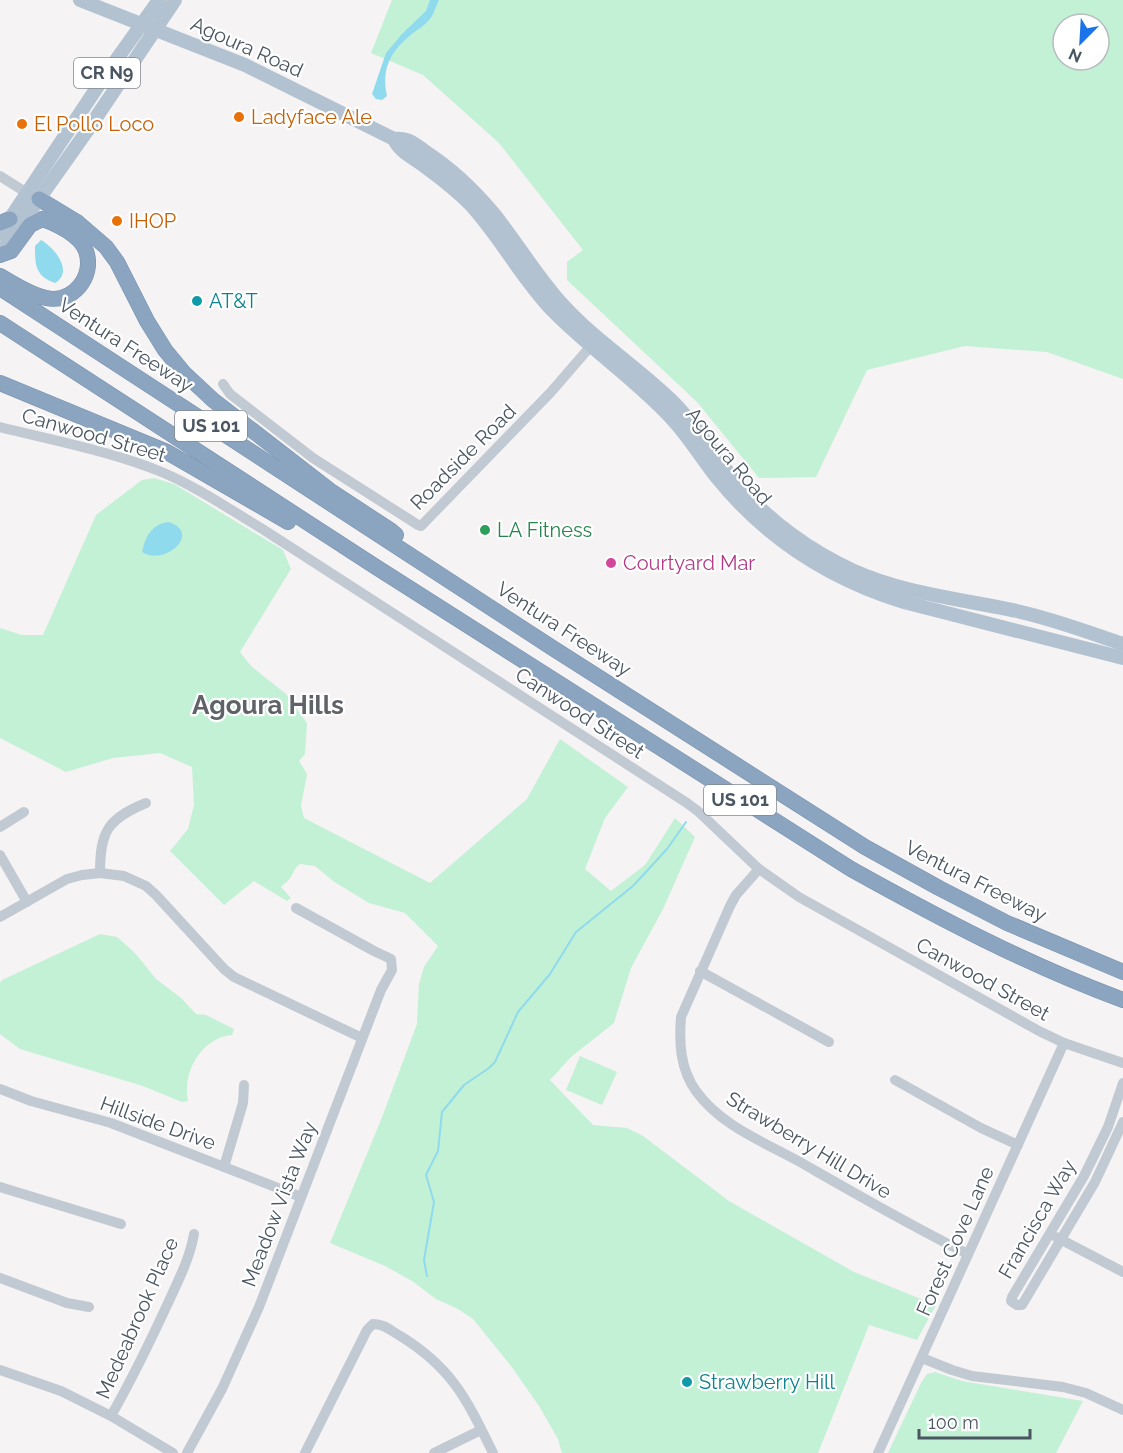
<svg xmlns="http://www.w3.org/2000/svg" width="1123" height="1453" font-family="Raleway,sans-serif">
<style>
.green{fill:#c3f1d5;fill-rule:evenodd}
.water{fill:#90daee}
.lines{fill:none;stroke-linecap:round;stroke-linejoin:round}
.stream{stroke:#90daee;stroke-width:2}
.highway-casing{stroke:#7690ad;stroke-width:16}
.minor{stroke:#c1cad2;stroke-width:10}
.major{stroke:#b3c2d1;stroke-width:14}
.highway{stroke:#8ba5c1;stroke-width:15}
.food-dot{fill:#e8710a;stroke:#fff;stroke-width:2}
.culture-dot{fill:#0f9aa8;stroke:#fff;stroke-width:2}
.leisure-dot{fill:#2e9e5b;stroke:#fff;stroke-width:2}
.hotel-dot{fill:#d1479c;stroke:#fff;stroke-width:2}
.labels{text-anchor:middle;stroke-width:4.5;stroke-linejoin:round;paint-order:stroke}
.shield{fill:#fff;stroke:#808990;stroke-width:1.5}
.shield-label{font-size:18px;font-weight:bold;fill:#4a5661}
.street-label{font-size:20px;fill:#4a5661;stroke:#fff}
.food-label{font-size:20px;fill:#c56008;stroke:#fff;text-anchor:start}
.culture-label{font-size:20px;fill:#0d838f;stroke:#fff;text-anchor:start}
.leisure-label{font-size:20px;fill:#27864d;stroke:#fff;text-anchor:start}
.hotel-label{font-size:20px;fill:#b23c85;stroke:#fff;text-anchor:start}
.district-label{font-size:26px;font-weight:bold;fill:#5f6368;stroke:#fff}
</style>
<rect width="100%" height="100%" fill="#f5f3f3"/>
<g class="green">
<path d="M392 0H1123V379L1047 352 965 346 867 370 816 477 759 478 697 402 567 280V262L583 250 499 143 423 75 371 53ZM1063 24H1099V60H1063Z"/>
<path d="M154 478 174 484 283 550 291 569 240 652 251 666 286 694 307 723 305 754 299 761 307 774 301 806 304 818 430 883 527 799 560 739 628 787 605 818 585 869 611 891 645 865 675 818 695 837 663 909 631 968 614 1023 571 1057 550 1080 593 1125 627 1128 643 1136 729 1201 854 1272 936 1305 917 1340 869 1325 818 1453H562L558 1439 539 1406 511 1366 473 1319 458 1309 436 1299 412 1281 385 1266 330 1243 381 1120 417 1024 419 984 424 967 438 946 405 913 369 903 333 881 315 866 300 864C294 868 294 873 290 878 288 882 284 883 281 887L291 898 287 901 254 881 224 905 170 851 188 829 194 805 192 767 160 753 113 758 66 772 0 738V628L22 635H43L96 515 142 480Z"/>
<path d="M100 934 117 937 135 953 156 979 181 998 196 1014 206 1015 234 1029 232 1035C201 1038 182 1072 188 1101L182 1102 143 1086 20 1049 0 1034V983L2 980Z"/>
<path d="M580 1056 617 1072 602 1105 566 1090Z"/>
<path d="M935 1372 962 1381 1083 1401 1056 1453H888L921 1383 927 1374Z"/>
</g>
<g class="water">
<path d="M430 0H439C435 7 434 16 428 21 424 26 418 29 413 33 391 51 381 67 387 96L382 100 376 99 372 94 386 53 402 34 426 11Z"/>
<path d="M41 240C55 248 74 272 55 283 35 276 35 265 35 246Z"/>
<path d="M168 522C203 532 165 567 142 552 145 537 152 524 168 522Z"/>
</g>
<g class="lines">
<path class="stream" d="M427 1276 424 1260 434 1202 426 1175 438 1151 442 1112 464 1085 489 1068 495 1062 518 1012 550 974 576 932 633 886 667 849 686 822"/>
<g class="highway-casing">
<g id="highway">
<path d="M39 199 77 222 106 247 117 262 147 321 165 350 184 373 213 400 332 492 390 530 396 535"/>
<path d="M0 223 10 219"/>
<path d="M0 255 11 251 30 225 42 219C57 224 80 235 86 251 95 276 73 304 46 298 30 295 14 284 0 276"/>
<path d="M0 288 551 647 865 847 939 888 1007 923 1123 972"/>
<path d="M0 323 376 567 851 869C939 918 1028 965 1123 1000"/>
<path d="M0 383 167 452 288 522"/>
</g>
</g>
<g class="minor">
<path d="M0 176 27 193"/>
<path d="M223 384 230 394 313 458 418 525 421 526 551 392 596 340"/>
<path d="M0 427C52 440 115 452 164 473 199 488 232 511 264 530L687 803 699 812 759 869 799 897 1039 1031 1064 1043 1123 1063"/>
<path d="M0 827 24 812"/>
<path d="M0 855 27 902"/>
<path d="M759 869 736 895 730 906 681 1017C679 1042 680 1069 696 1091 721 1126 764 1142 800 1162 856 1194 911 1226 968 1254"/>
<path d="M100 873C100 832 107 819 146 803"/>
<path d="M0 917 67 879 82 875 100 873 124 876 146 886 156 895 224 969 234 977 362 1038"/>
<path d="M700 971 829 1042"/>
<path d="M895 1080 981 1128 1018 1145"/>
<path d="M1123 1083 1108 1127 1084 1176 1012 1297 1011 1301 1017 1305H1022L1095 1182 1123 1122"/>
<path d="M0 1089 31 1101 111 1123 301 1197"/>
<path d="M224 1167 243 1103 244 1085"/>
<path d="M0 1187 121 1224"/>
<path d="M1056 1237 1123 1272"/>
<path d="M0 1278 67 1303 89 1307"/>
<path d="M922 1358 952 1370 972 1376 1063 1387 1086 1393 1123 1410"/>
<path d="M0 1370 61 1391 111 1416 173 1453"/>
<path d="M111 1416C132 1379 150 1342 168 1303 178 1281 190 1258 194 1234"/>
<path d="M187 1453 222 1389 259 1307 381 990 392 970 391 959 374 951 296 908"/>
<path d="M305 1453 367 1330 373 1324C385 1324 391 1331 402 1337 453 1369 467 1400 493 1453"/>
<path d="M434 1453 481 1430"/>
<path d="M878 1453 1064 1043"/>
</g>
<g class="major">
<path d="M80 0 245 65 394 139C408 137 415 144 426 152 452 169 475 191 494 214 517 243 536 275 561 303 595 341 639 368 675 404 700 430 717 461 741 488 770 522 811 551 852 570 905 594 961 599 1017 611 1053 619 1088 632 1123 644"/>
<path d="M394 139C400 153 415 158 427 168 442 179 456 190 469 203 500 236 521 278 553 311 591 350 637 380 674 421 690 439 703 460 718 479 767 539 830 579 904 602L1123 658"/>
<path d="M0 234 104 77 159 0"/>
<path d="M0 254 87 131 175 0"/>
</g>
<use href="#highway" class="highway"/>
</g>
<g class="food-dot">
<circle cx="239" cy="117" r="6"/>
<circle cx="22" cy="124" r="6"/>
<circle cx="117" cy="221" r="6"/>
</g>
<g class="culture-dot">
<circle cx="197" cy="301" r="6"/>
<circle cx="687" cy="1382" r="6"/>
</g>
<circle class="leisure-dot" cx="485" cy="530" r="6"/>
<circle class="hotel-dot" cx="611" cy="563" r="6"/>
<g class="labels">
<g class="shield">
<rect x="74" y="58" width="66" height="30" rx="4.5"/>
<rect x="175" y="411" width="72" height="30" rx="4.5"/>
<rect x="704" y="785" width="72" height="30" rx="4.5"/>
</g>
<g class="shield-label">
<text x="107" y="79">CR N9</text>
<text x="211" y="432">US 101</text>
<text x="740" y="806">US 101</text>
</g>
<g class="street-label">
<text transform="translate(247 47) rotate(24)" y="7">Agoura Road</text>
<text transform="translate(126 345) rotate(33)" y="7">Ventura Freeway</text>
<text transform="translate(94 435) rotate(16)" y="7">Canwood Street</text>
<text transform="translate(729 456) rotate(50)" y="7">Agoura Road</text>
<text transform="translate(463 457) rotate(-45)" y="7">Roadside Road</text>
<text transform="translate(564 629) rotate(33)" y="7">Ventura Freeway</text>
<text transform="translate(580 713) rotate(33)" y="7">Canwood Street</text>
<text transform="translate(976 881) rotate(27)" y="7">Ventura Freeway</text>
<text transform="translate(983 979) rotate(29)" y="7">Canwood Street</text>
<text transform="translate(158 1123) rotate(20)" y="7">Hillside Drive</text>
<text transform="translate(809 1145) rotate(31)" y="7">Strawberry Hill Drive</text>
<text transform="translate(279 1204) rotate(-69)" y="7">Meadow Vista Way</text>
<text transform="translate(1037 1219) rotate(-60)" y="7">Francisca Way</text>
<text transform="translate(955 1241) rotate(-66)" y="7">Forest Cove Lane</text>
<text transform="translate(137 1318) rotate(-66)" y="7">Medeabrook Place</text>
</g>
<g class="food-label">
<text x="251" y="124">Ladyface Ale</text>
<text x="34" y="131">El Pollo Loco</text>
<text x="129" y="228">IHOP</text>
</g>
<g class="culture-label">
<text x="209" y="308">AT&amp;T</text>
<text x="699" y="1389">Strawberry Hill</text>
</g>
<g class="leisure-label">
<text x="497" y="537">LA Fitness</text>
</g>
<g class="hotel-label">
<text x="623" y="570">Courtyard Mar</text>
</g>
<g class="district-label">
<text x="268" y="714">Agoura Hills</text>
</g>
</g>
<g transform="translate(1081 42) rotate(204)"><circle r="28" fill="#ffffff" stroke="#b7bbc0" stroke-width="1.5"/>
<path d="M0-4.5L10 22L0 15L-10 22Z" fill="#1a73e8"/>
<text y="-9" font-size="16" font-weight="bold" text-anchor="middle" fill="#4a5661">N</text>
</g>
<path d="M919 1429v9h111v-9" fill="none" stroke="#4a5661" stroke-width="3"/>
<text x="928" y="1429" font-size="18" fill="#4a5661" stroke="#ffffff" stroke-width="4.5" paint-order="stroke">100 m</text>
</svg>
